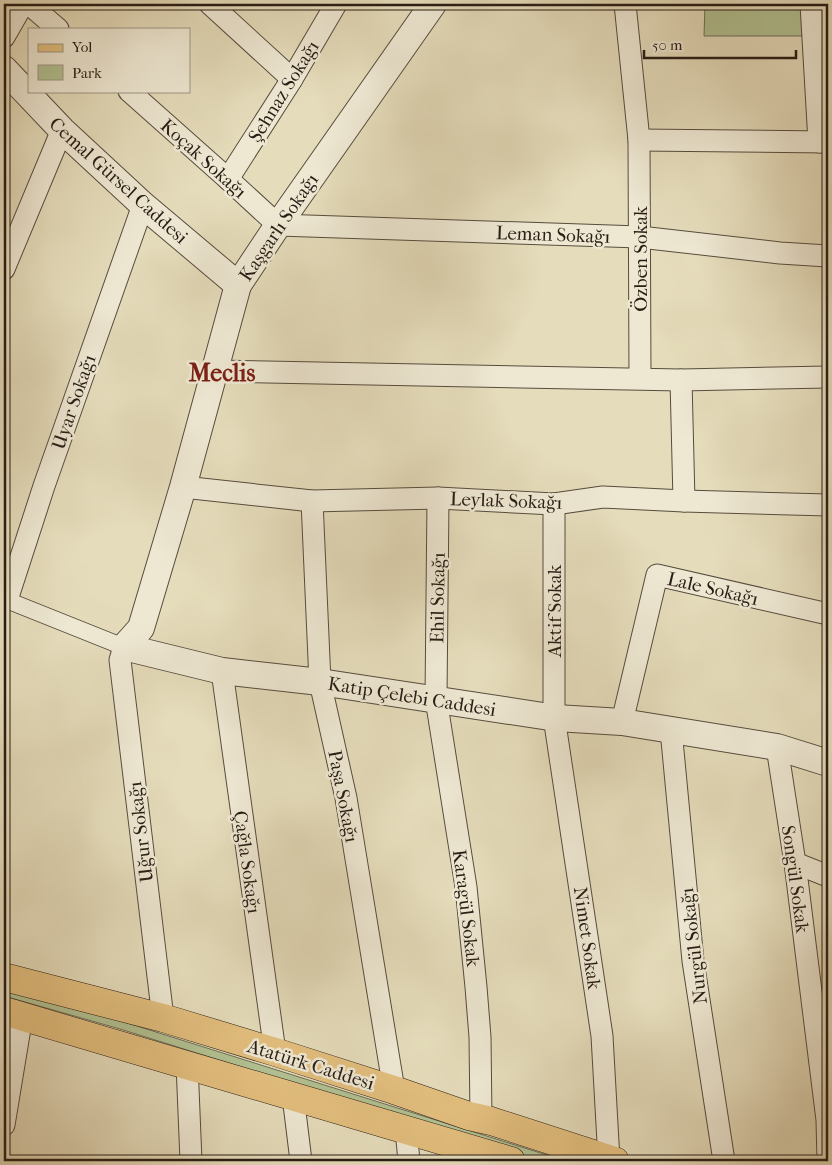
<svg xmlns="http://www.w3.org/2000/svg" width="832" height="1165" font-family="'IM FELL French Canon',serif">
  <style>
    .green { fill: #b2c192; stroke: #6d6e54 }
    .lines { fill: none; stroke-linecap: round; stroke-linejoin: round }
    .pedestrian-casing { stroke: #574c3e; stroke-width: 18 }
    .minor-casing { stroke: #574c3e; stroke-width: 23 }
    .tertiary-casing { stroke: #574c3e; stroke-width: 28 }
    .primary-casing { stroke: #281c15; stroke-width: 29 }
    .pedestrian { stroke: #eee8d3; stroke-width: 16 }
    .minor { stroke: #eee8d3; stroke-width: 21 }
    .tertiary { stroke: #eee8d3; stroke-width: 26 }
    .primary { stroke: #e2be7e; stroke-width: 28 }
    .labels { text-anchor: middle; stroke-width: 5; stroke-linejoin: round; paint-order: stroke }
    .street-label { font-size: 19px; fill: #281c15; stroke: #eee8d3 }
    .district-label { font-size: 24px; font-weight: bold; fill: #7a1f14; stroke: #eee8d3 }
  </style>
  <rect width="100%" height="100%" fill="#e5dcbb"/>
  <filter id="stains"><feTurbulence type="fractalNoise" baseFrequency=".004" numOctaves="4"/><feColorMatrix values="0 0 0 0 .2 0 0 0 0 .09 0 0 0 0 .02 0 0 0 .5 -.17"/></filter>
  <radialGradient id="worn" r=".72"><stop offset=".6" stop-color="#630" stop-opacity="0"/><stop offset="1" stop-color="#630" stop-opacity=".3"/></radialGradient>
  <g class="green">
    <path d="M705,4H806L808,36H704Z"/>
    <path d="M4,988L121,1021L566,1161H542L120,1029L4,996Z"/>
  </g>
  <g class="lines">
    <g class="pedestrian-casing">
      <path id="pedestrian" d="M4,599L124,647"/>
    </g>
    <g class="minor-casing">
      <g id="minor">
        <path d="M29,4L58,29"/>
        <path d="M210,4L292,79"/>
        <path d="M625,4L639,140L640,378"/>
        <path d="M811,4L819,142"/>
        <path d="M4,37L23,4"/>
        <path d="M129,91L228,179L278,225L640,237L780,253L828,256"/>
        <path d="M639,140L828,142"/>
        <path d="M228,179L292,79L336,4"/>
        <path d="M4,269L62,130"/>
        <path d="M215,371L681,380L828,377"/>
        <path d="M681,380L684,501"/>
        <path d="M183,487L312,501L438,498L554,504L603,497L684,501L828,505"/>
        <path d="M438,498L436,699L466,887L476,987L480,1037L481,1119"/>
        <path d="M312,501L320,682L346,798L394,1090"/>
        <path d="M554,504V717L602,1036L609,1160"/>
        <path d="M7,600L44,486L143,205"/>
        <path d="M124,647L120,660L163,1018"/>
        <path d="M222,671L275,1052"/>
        <path d="M622,722L657,575L828,614"/>
        <path d="M671,730L693,961L724,1161"/>
        <path d="M777,747L795,863L827,1120L828,1161"/>
        <path d="M795,863L828,876"/>
        <path d="M187,1064L191,1161"/>
        <path d="M293,1096L301,1161"/>
        <path d="M4,1125L22,1016"/>
        <path d="M406,1130L409,1161"/>
      </g>
    </g>
    <g class="tertiary-casing">
      <g id="tertiary">
        <path d="M433,4L278,225L238,285L183,487L141,628L124,647L222,671L320,682L556,718L622,722L777,747L828,763"/>
        <path d="M4,69L62,130L143,205L238,285"/>
      </g>
    </g>
    <g class="primary-casing">
      <g id="primary">
        <path d="M4,977L163,1018L275,1052L394,1090L469,1116L491,1121L615,1161"/>
        <path d="M4,1011L511,1161"/>
      </g>
    </g>
    <use href="#pedestrian" class="pedestrian"/>
    <use href="#minor" class="minor"/>
    <use href="#tertiary" class="tertiary"/>
    <use href="#primary" class="primary"/>
  </g>
  <g class="labels">
    <g class="street-label">
      <text transform="translate(283 91) rotate(-58)" y="7">Şehnaz Sokağı</text>
      <text transform="translate(204 158) rotate(42)" y="7">Koçak Sokağı</text>
      <text transform="translate(119 180) rotate(42)" y="7">Cemal Gürsel Caddesi</text>
      <text transform="translate(278 227) rotate(-56)" y="7">Kaşgarlı Sokağı</text>
      <text transform="translate(553 234) rotate(2)" y="7">Leman Sokağı</text>
      <text transform="translate(640 259) rotate(-90)" y="7">Özben Sokak</text>
      <text transform="translate(73 402) rotate(-71)" y="7">Uyar Sokağı</text>
      <text transform="translate(506 500) rotate(2)" y="7">Leylak Sokağı</text>
      <text transform="translate(713 588) rotate(13)" y="7">Lale Sokağı</text>
      <text transform="translate(437 598) rotate(-89)" y="7">Ehil Sokağı</text>
      <text transform="translate(554 611) rotate(-90)" y="7">Aktif Sokak</text>
      <text transform="translate(412 696) rotate(9)" y="7">Katip Çelebi Caddesi</text>
      <text transform="translate(344 796) rotate(79)" y="7">Paşa Sokağı</text>
      <text transform="translate(140 832) rotate(-97)" y="7">Uğur Sokağı</text>
      <text transform="translate(248 862) rotate(82)" y="7">Çağla Sokağı</text>
      <text transform="translate(796 879) rotate(82)" y="7">Songül Sokak</text>
      <text transform="translate(467 908) rotate(83)" y="7">Karagül Sokak</text>
      <text transform="translate(588 938) rotate(82)" y="7">Nimet Sokak</text>
      <text transform="translate(693 946) rotate(-97)" y="7">Nurgül Sokağı</text>
      <text transform="translate(311 1064) rotate(17)" y="7">Atatürk Caddesi</text>
    </g>
    <g class="district-label">
      <text x="222" y="381">Meclis</text>
    </g>
  </g>
  <rect width="832" height="1165" fill="none" stroke="#e5dcbb" stroke-width="20"/>
  <rect x="5" y="5" width="822" height="1155" fill="none" stroke="#281c15" stroke-width="2.5"/>
  <rect x="10" y="10" width="812" height="1145" fill="none" stroke="#281c15"/>
  <rect x="28" y="28" width="162" height="65" fill="#eee8d3" stroke="#9f9687"/>
  <rect x="38" y="44" width="25" height="8" fill="#e2be7e" stroke="#9f9687"/>
  <text x="72" y="52" font-size="15" fill="#281c15">Yol</text>
  <rect x="38" y="65" width="25" height="15" fill="#b2c192" stroke="#9f9687"/>
  <text x="72" y="78" font-size="15" fill="#281c15">Park</text>
  <path d="M644 50v8h152v-8" fill="none" stroke="#281c15" stroke-width="2.5"/>
  <text x="652" y="50" font-size="15" fill="#281c15" stroke="#eee8d3" stroke-width="4" paint-order="stroke">50 m</text>
  <rect width="100%" height="100%" filter="url(#stains)"/>
  <rect width="100%" height="100%" fill="url(#worn)"/>
</svg>
